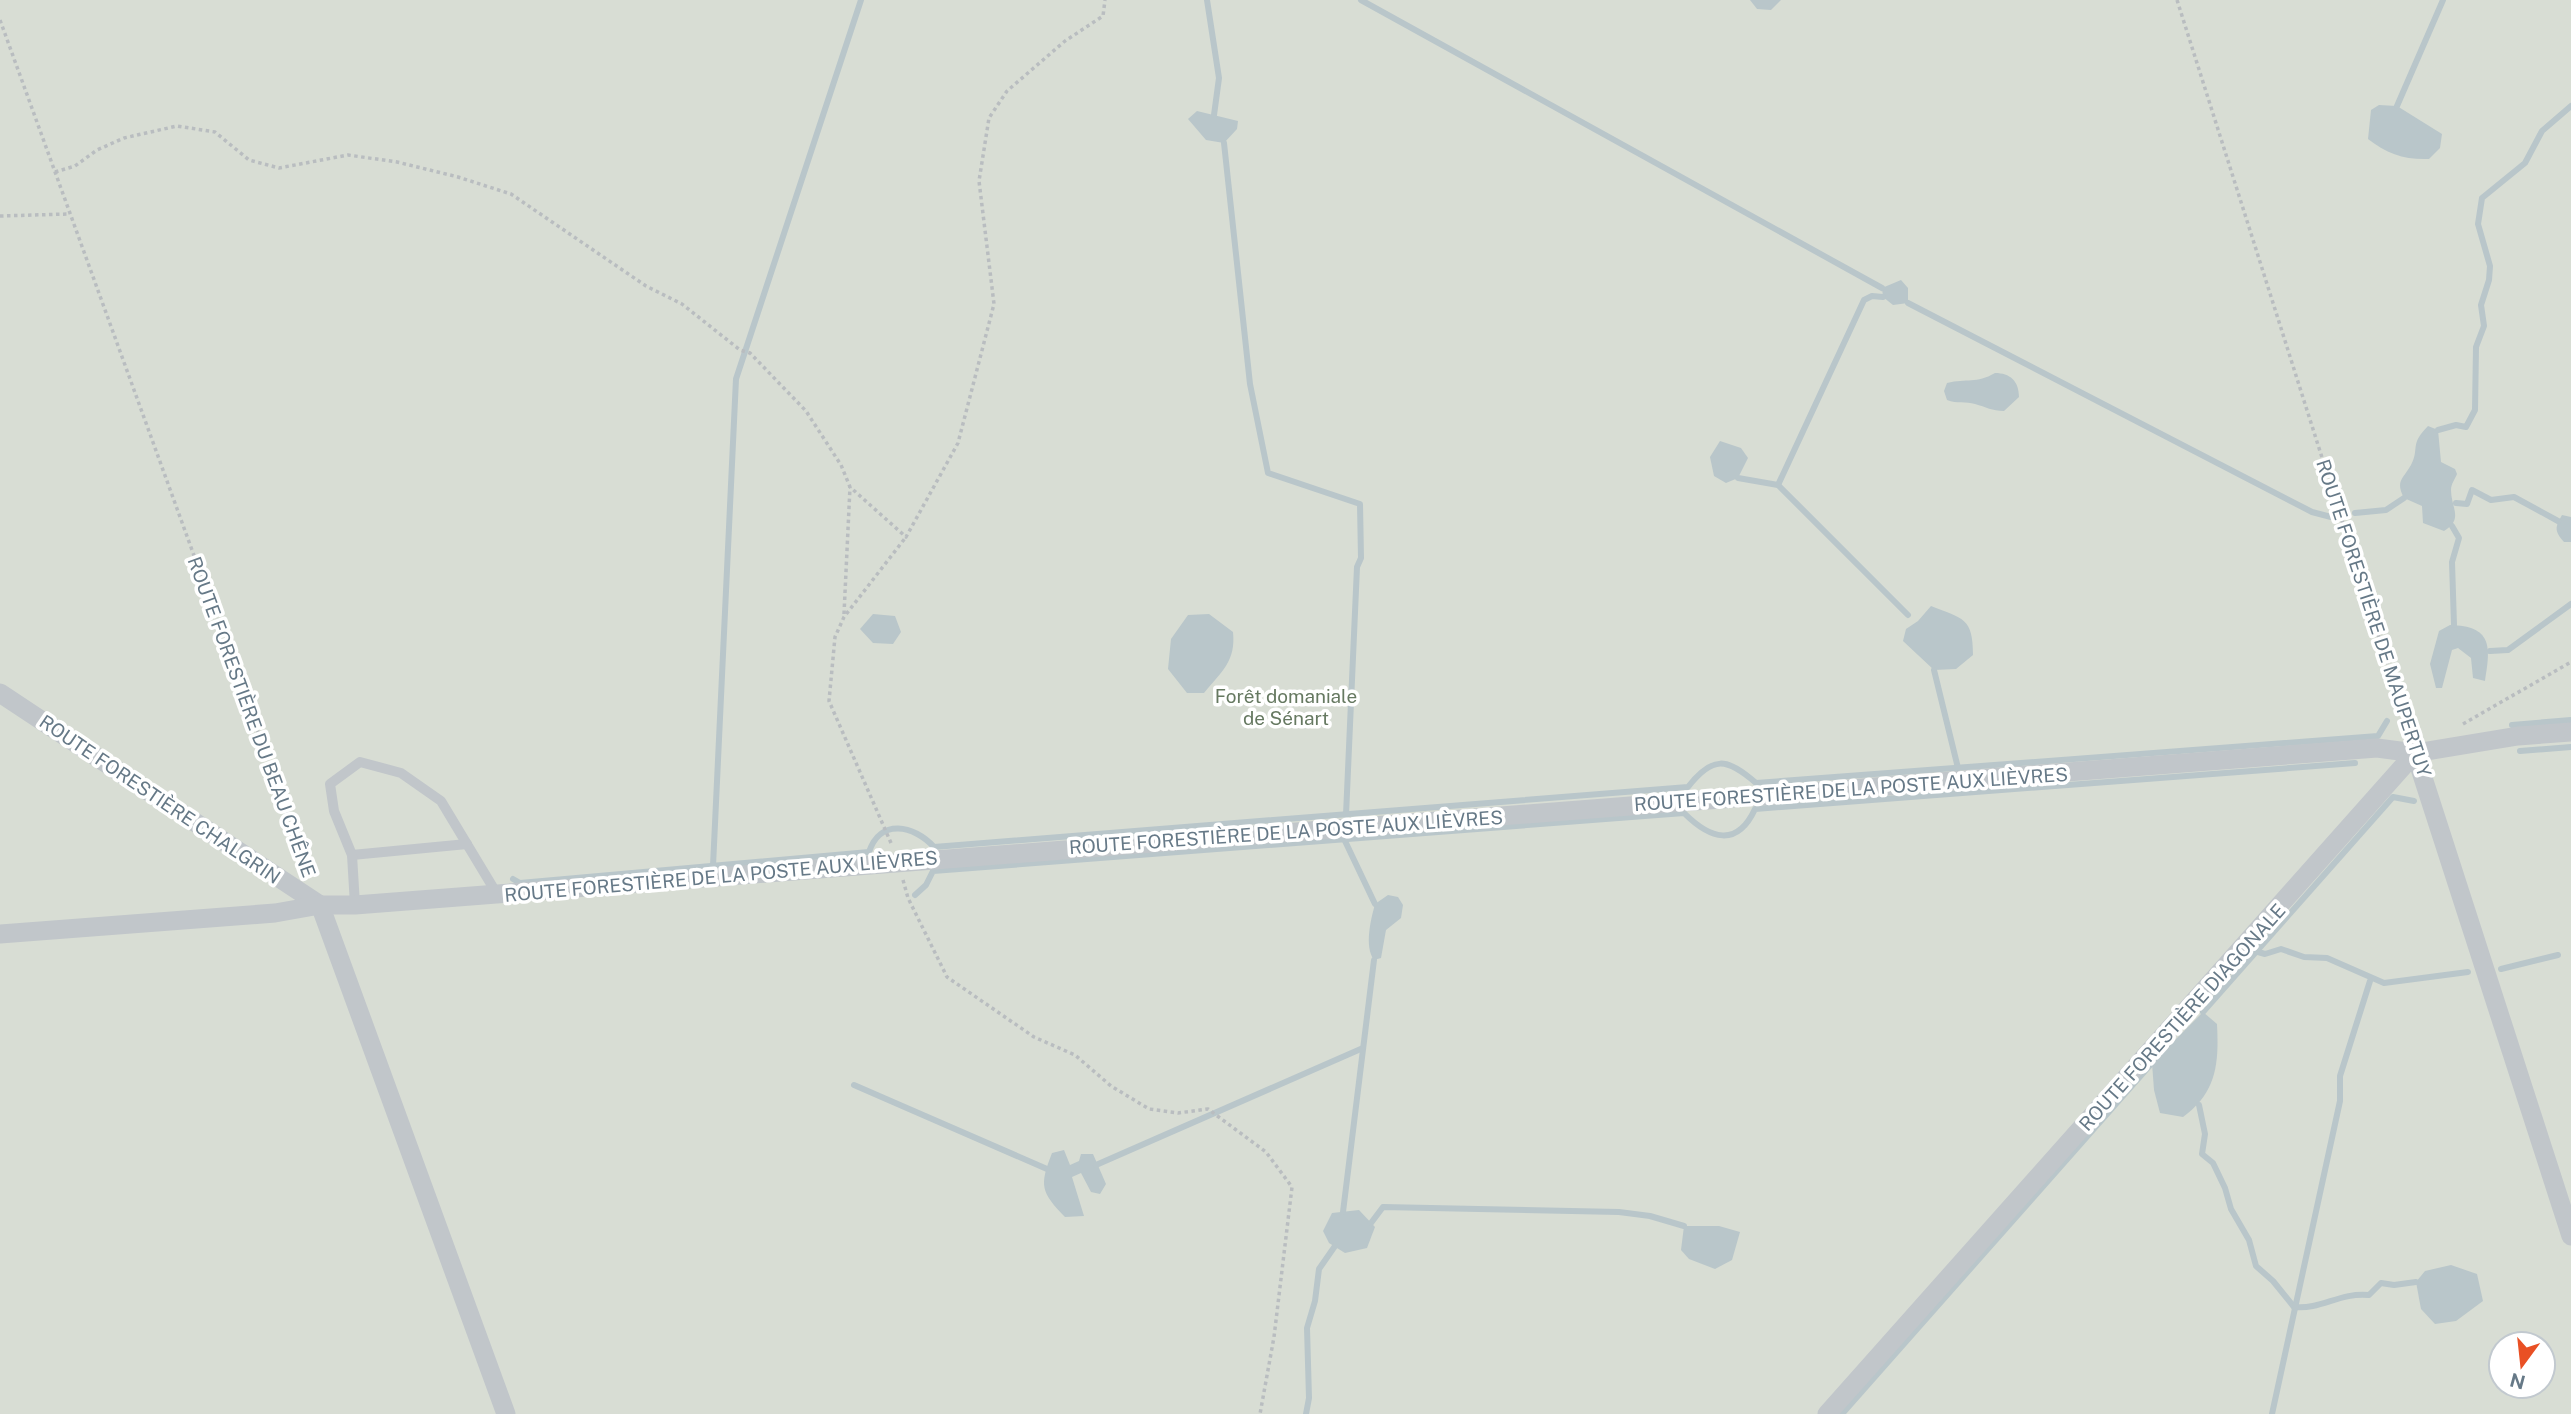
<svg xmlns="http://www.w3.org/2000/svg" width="2571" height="1414" font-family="'Public Sans',sans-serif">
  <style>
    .green { fill: #d8ddd4; fill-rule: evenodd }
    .water { fill: #b9c6ca }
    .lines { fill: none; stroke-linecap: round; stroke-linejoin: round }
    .stream { stroke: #b9c6ca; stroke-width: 6 }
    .path { stroke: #b9bdc0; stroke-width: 3.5; stroke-dasharray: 3.5 3.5; stroke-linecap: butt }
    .lane { stroke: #c1c6ca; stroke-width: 10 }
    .street { stroke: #c1c6ca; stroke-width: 19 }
    .labels { text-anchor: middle; stroke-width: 7; stroke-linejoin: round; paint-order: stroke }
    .street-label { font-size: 19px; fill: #667987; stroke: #fff }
    .park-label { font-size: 19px; fill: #667961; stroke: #fff }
  </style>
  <rect width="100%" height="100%" fill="#f8f8f5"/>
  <path class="green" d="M0,0H2571V1414H0ZM2501,1344H2543V1386H2501Z"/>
  <g class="water">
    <path d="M1750,0H1781L1771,10L1757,9Z"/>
    <path d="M2379,105L2397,106L2442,134L2440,148L2429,159C2405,160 2387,154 2368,139L2371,110Z"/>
    <path d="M1197,111L1238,121L1237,129L1224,143L1206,140L1188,119Z"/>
    <path d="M1901,280L1908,288V303L1893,305L1883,297L1882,288Z"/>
    <path d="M1995,373C2010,373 2019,381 2019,397L2004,411C1992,411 1986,407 1975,404C1966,401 1957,404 1947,400L1944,391L1947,383C1967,378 1976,384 1995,373Z"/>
    <path d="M2428,426L2438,430L2441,462L2455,469L2457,474C2455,479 2451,484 2451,490C2451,508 2464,519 2444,531L2423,523L2422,506L2404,498C2395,481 2403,479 2411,465C2420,448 2409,445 2428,426Z"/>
    <path d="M1720,441L1741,448L1748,458L1738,478L1726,483L1714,476L1710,457Z"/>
    <path d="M2562,515L2571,517V542H2564C2554,531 2555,527 2562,515Z"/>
    <path d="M1931,606C1963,619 1973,617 1973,655L1956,669L1934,670L1903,641L1906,629L1918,621Z"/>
    <path d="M873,614L895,616L901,632L893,644L873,643L860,629Z"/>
    <path d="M1209,614L1233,632C1236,661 1222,671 1204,693H1187L1168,669L1171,639L1188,615Z"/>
    <path d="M2450,625C2492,626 2491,646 2485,681L2473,678L2471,658L2458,648L2452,650L2442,688H2436L2430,664L2439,631Z"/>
    <path d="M1388,895L1398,897L1403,905L1401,918L1386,930L1381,958L1374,960C1364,946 1371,919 1375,904Z"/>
    <path d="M2203,1012L2217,1024C2219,1063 2217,1092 2183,1117L2160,1113L2154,1090L2152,1063Z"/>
    <path d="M1064,1150L1070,1165L1079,1161L1081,1154H1093L1106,1184L1100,1194L1091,1192L1081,1173L1072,1177L1084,1216L1065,1217C1041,1192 1039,1186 1052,1153Z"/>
    <path d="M1359,1210L1375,1227L1367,1248L1345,1253L1329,1243L1323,1231L1332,1213Z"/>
    <path d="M1684,1226H1719L1740,1232L1732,1260L1715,1269L1689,1259L1681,1250Z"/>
    <path d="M2451,1265L2477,1274L2483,1301L2456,1321L2435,1324L2421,1309L2416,1282L2425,1271Z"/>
  </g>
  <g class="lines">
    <g class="stream">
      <path d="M1207,0L1219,78L1214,115"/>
      <path d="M1361,0L1882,288"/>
      <path d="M2397,106L2443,0"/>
      <path d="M1224,143L1250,384L1268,473L1360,504L1361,558L1357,567L1346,815"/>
      <path d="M1908,303L2312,512L2331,517"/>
      <path d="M2438,430L2456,425L2466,427L2475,410L2476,347L2484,326L2481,305L2489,280L2490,266L2478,224L2482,198L2525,163L2542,131L2571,106"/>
      <path d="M1738,478L1778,485L1908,615"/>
      <path d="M1778,485L1864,300L1872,296L1883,297"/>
      <path d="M2456,503L2467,504L2472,490L2491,500L2514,497L2558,521"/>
      <path d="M2355,513L2386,510L2404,498"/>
      <path d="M2452,526L2459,538L2452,562L2454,625"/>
      <path d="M2490,651L2508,650L2571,604"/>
      <path d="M1934,670L1958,768"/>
      <path d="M2512,725L2571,720"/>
      <path d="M2520,751L2571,747"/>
      <path d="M1345,841L1375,904"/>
      <path d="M713,866L736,379L861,0"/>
      <path d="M513,879L520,883L869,852C880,818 914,825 934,847L1688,787C1713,755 1727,758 1756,783L2378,736L2387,721"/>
      <path d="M915,895L926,885L933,871L1684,813C1710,839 1737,848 1755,809L2355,763"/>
      <path d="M2258,952L2265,954L2281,949L2304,957L2327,958L2384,983L2468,972"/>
      <path d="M2501,969L2558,955"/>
      <path d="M2203,1012L2393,797L2414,801"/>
      <path d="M854,1085L1047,1169"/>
      <path d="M2199,1105L2205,1134L2202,1154L2213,1163L2225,1188L2231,1209L2249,1240L2256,1266L2273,1281L2294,1307C2321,1310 2340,1292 2369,1295L2381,1283L2394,1285L2416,1282"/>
      <path d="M1096,1165L1363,1048"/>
      <path d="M1343,1212L1374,960"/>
      <path d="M1371,1223L1383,1207L1619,1212L1650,1216L1684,1226"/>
      <path d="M1306,1414L1309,1398L1307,1328L1315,1301L1319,1269L1335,1246"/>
      <path d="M1842,1414L2152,1063"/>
      <path d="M2272,1414L2340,1101V1076L2370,981"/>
    </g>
    <g class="path">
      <path d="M2177,0L2409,732"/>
      <path d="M0,20L309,873"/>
      <path d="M55,172L75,166L97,150L124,138L177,126L215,132L249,160L279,168L348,155L397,162L458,177L511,194L646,286L682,304L740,350L750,353L806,411L841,465L850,487L906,537L958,443L994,304L979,181L989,118L1007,91L1065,41L1103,16L1105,0"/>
      <path d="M0,216L68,214"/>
      <path d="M844,614L850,487"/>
      <path d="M2463,724L2571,662"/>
      <path d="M891,843L829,701L835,637L844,617L906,537"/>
      <path d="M903,880L908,898L947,977L1034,1037L1075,1055L1111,1086L1149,1109L1178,1113L1208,1109L1266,1152L1292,1187L1274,1337L1260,1414"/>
    </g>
    <g class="lane">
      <path d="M352,855L467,844"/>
      <path d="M355,905L352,855L334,811L330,784L360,762L401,773L441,801L497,894"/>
    </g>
    <g class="street">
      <path d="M0,693L320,905"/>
      <path d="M2415,753L2571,1236"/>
      <path d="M320,905L506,1414"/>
      <path d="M0,934L275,913L320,905H355L2377,748L2415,753L2518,736L2571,732"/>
      <path d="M1827,1414L2415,753"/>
    </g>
  </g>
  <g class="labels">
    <g class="street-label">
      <text transform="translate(2374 618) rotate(72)" y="7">ROUTE FORESTIÈRE DE MAUPERTUY</text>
      <text transform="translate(252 717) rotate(70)" y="7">ROUTE FORESTIÈRE DU BEAU CHÊNE</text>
      <text transform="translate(1851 789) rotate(-4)" y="7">ROUTE FORESTIÈRE DE LA POSTE AUX LIÈVRES</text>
      <text transform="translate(160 799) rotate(34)" y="7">ROUTE FORESTIÈRE CHALGRIN</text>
      <text transform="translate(1286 832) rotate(-4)" y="7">ROUTE FORESTIÈRE DE LA POSTE AUX LIÈVRES</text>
      <text transform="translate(721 876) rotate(-5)" y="7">ROUTE FORESTIÈRE DE LA POSTE AUX LIÈVRES</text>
      <text transform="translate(2182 1017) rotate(-48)" y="7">ROUTE FORESTIÈRE DIAGONALE</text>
    </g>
    <g class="park-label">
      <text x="1286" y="703">Forêt domaniale<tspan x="1286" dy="22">de Sénart</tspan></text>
    </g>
  </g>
  <g transform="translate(2522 1365) rotate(195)"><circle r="33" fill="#ffffff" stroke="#c2c9cf" stroke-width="2"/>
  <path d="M0-5L12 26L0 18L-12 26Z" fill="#e95024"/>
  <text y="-10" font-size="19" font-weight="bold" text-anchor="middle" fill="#667987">N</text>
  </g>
</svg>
